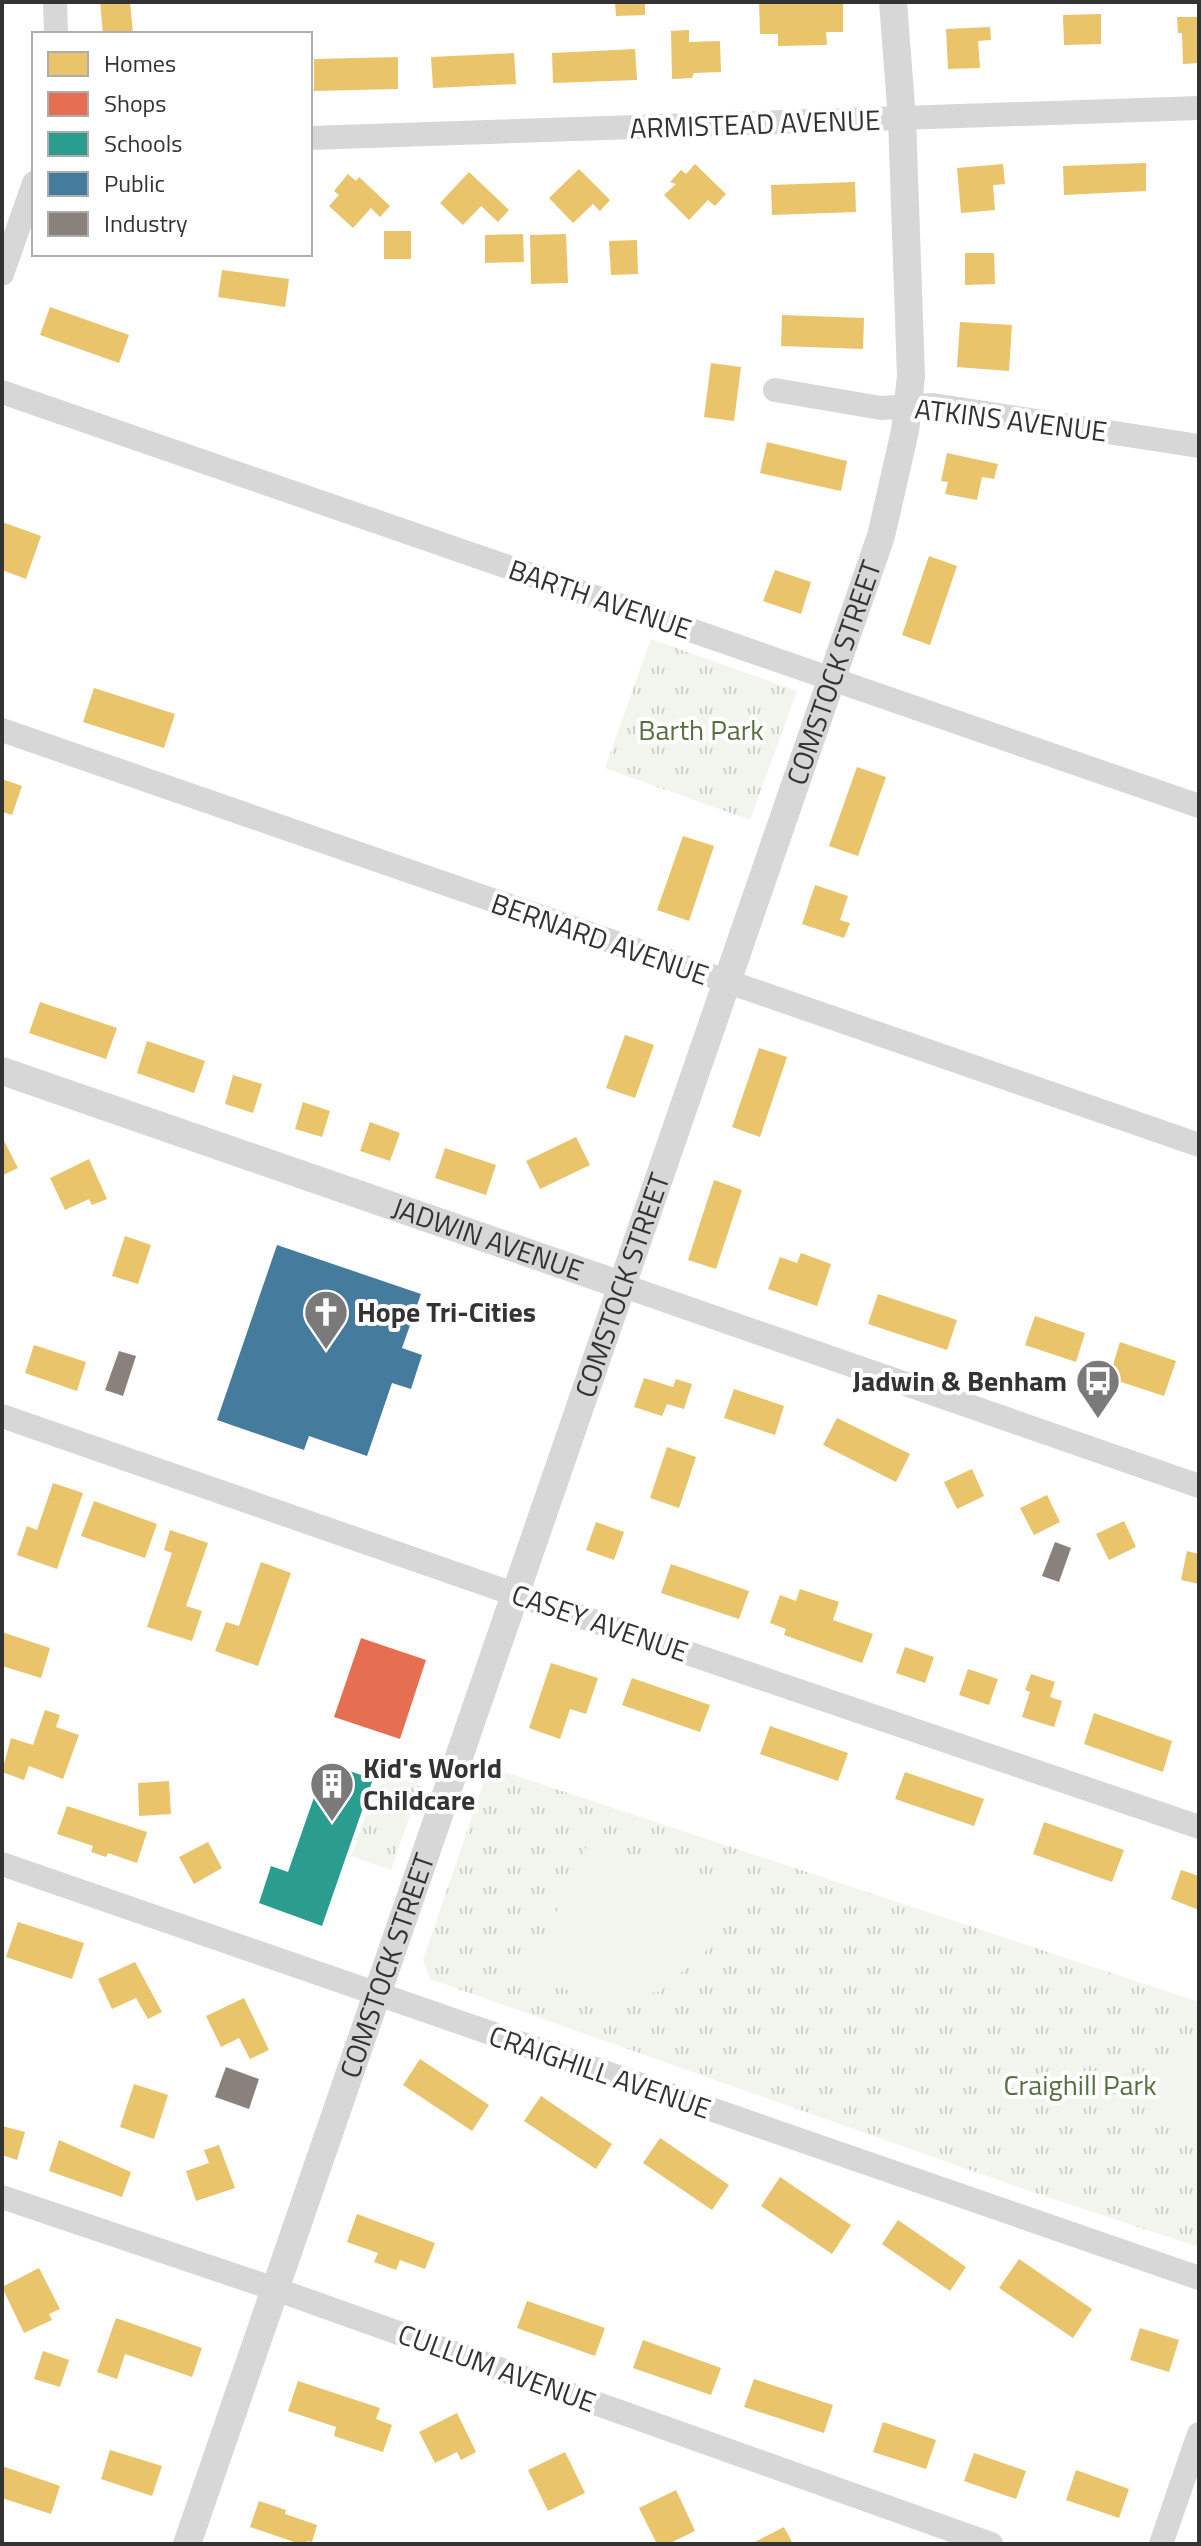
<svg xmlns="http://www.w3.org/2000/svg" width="1201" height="2546" font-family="'Titillium Web',sans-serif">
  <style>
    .park { fill: url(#park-tufts) }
    .pitch { fill: #f1f5ed }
    .homes { fill: #e9c46a }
    .shops { fill: #e76f51 }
    .schools { fill: #2a9d8f }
    .public { fill: #457b9d }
    .industry { fill: #8a817c }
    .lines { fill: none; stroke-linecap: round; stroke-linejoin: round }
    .minor { stroke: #d7d7d7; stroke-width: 24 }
    .tertiary { stroke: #d7d7d7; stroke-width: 28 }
    .labels { text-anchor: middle; stroke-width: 8; stroke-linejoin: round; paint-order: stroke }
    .street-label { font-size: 28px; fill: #333; stroke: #fff }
    .park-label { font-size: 28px; fill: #56703f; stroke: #fff }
    .poi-label { font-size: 28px; font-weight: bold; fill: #333; stroke: #fff; text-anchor: start }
  </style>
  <defs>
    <pattern id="park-tufts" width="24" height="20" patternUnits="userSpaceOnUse" patternTransform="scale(2)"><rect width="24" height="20" fill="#f1f5ed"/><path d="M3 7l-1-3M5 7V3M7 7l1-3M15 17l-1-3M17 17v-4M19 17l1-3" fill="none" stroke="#cfd2cc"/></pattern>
  </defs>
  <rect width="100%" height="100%" fill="#fff"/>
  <g class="park">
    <path d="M651,639L797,691L750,820L605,768Z"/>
    <path d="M489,1767L1199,2002V2247L1032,2192L430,1979L423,1960Z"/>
    <path d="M398,1778L420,1786L391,1870L351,1856L375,1788Z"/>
  </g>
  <g class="pitch">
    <path d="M588,1843L745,1886L708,1949L659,1992L595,1999L527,1977Z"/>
    <path d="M1166,2054L1199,2065V2139L1143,2119Z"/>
  </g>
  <g class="homes">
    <path d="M100,2H130L133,34H103Z"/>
    <path d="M615,2H645V15L616,16Z"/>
    <path d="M759,2H843V32H826L827,45L778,46V34H760Z"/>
    <path d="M1101,14V44L1064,45L1063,15Z"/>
    <path d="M1177,17H1199V63L1183,64L1182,33H1178Z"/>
    <path d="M990,27L991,40L978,41L980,68L948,69L946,29Z"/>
    <path d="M689,30V42L720,41L721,72L694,73L692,78L672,79L671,31Z"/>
    <path d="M635,49L637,80L553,83L552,53Z"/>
    <path d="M514,53L516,84L433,88L431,57Z"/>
    <path d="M398,57V89L314,91V59Z"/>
    <path d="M1146,163V191L1064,195L1063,166Z"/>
    <path d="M695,164L726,194L715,206L708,200L689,220L664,195L676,184L670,182L681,170L686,174Z"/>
    <path d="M1003,164L1005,184L993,185L995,210L961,213L957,168Z"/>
    <path d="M579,169L610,200L600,211L593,204L573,223L549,198Z"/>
    <path d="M469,172L509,210L498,222L481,206L463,225L440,203Z"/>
    <path d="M348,174L356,181L359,177L390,206L380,217L371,208L353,228L329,206L339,195L334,191Z"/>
    <path d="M855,182L856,212L772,215L771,185Z"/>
    <rect x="384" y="231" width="27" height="28"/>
    <path d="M523,234L524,262L485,263V235Z"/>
    <path d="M566,234L568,283L531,284L530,235Z"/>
    <path d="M637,240L638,274L611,275L609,241Z"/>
    <path d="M965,253H994L995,284L965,285Z"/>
    <path d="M222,270L289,279L285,307L218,297Z"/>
    <path d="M50,307L129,335L119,363L40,335Z"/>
    <path d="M782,315L864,318L863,349L781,346Z"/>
    <path d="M960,322L1012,325L1009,371L957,367Z"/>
    <path d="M711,363L741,367L734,421L704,417Z"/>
    <path d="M767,442L847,461L841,491L760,473Z"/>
    <path d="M947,453L998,464L994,479L982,477L977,500L945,494L948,482L941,481Z"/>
    <path d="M2,522L41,536L26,579L2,570Z"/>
    <path d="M929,556L957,566L930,645L902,635Z"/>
    <path d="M775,570L811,582L801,614L763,601Z"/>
    <path d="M94,688L175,714L164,748L83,722Z"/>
    <path d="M857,767L886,777L858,856L829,846Z"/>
    <path d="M2,779L22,786L12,815L2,812Z"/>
    <path d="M683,836L714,846L689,921L657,910Z"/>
    <path d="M815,885L848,896L840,920L850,923L844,938L802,924Z"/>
    <path d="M40,1002L117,1028L106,1059L29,1033Z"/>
    <path d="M625,1035L654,1045L635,1098L606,1088Z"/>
    <path d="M147,1041L205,1061L194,1093L137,1073Z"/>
    <path d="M759,1048L787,1057L760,1137L732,1127Z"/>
    <path d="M233,1075L262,1084L253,1113L225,1104Z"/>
    <path d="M303,1102L330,1111L322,1137L295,1129Z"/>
    <path d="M370,1122L400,1133L390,1161L360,1151Z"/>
    <path d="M2,1137L18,1168L3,1175L2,1172Z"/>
    <path d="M576,1137L590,1165L540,1189L526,1161Z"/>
    <path d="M445,1148L496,1165L486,1195L435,1178Z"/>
    <path d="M89,1159L107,1199L92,1205L89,1199L65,1210L50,1178Z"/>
    <path d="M714,1180L742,1190L716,1269L688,1260Z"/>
    <path d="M125,1236L151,1245L138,1284L112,1276Z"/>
    <path d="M801,1253L831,1264L817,1306L768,1289L780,1257L797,1263Z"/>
    <path d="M878,1294L957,1320L947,1350L868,1324Z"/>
    <path d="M1035,1316L1085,1333L1076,1362L1025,1345Z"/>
    <path d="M1120,1342L1176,1361L1164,1396L1109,1378Z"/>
    <path d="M34,1345L86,1362L77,1391L25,1373Z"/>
    <path d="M644,1378L673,1387L676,1379L692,1384L684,1409L667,1404L662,1416L634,1407Z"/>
    <path d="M734,1389L784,1406L775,1435L724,1418Z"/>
    <path d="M837,1418L910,1454L896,1482L823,1445Z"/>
    <path d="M667,1447L696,1457L679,1508L650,1498Z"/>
    <path d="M972,1469L984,1496L957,1509L944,1482Z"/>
    <path d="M53,1483L83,1493L57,1569L17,1555L27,1526L37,1530Z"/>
    <path d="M1047,1495L1060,1522L1034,1535L1020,1508Z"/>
    <path d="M94,1501L157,1524L145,1558L81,1536Z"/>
    <path d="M1124,1521L1136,1547L1109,1560L1096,1534Z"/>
    <path d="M596,1522L624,1532L614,1560L586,1550Z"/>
    <path d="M170,1530L208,1543L186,1606L202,1611L192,1641L147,1627L172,1553L164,1550Z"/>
    <path d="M1187,1551L1199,1554V1584L1181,1580Z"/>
    <path d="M261,1562L291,1573L258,1666L215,1651L226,1622L239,1626Z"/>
    <path d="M671,1564L749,1591L739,1619L661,1593Z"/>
    <path d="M800,1589L839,1602L833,1620L873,1634L862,1663L784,1635L786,1629L770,1623L780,1595L796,1601Z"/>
    <path d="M2,1632L50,1648L41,1678L2,1666Z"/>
    <path d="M905,1647L934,1657L925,1683L896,1673Z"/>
    <path d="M551,1663L598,1678L586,1714L570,1709L560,1739L529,1728Z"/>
    <path d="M968,1669L998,1679L989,1705L959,1695Z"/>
    <path d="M1031,1674L1055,1682L1050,1697L1062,1701L1054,1727L1022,1717L1030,1692L1025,1690Z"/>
    <path d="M632,1678L710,1705L700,1732L622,1705Z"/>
    <path d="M45,1710L60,1715L56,1727L79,1735L63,1779L29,1766L24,1780L2,1772L11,1738L33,1745Z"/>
    <path d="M1094,1713L1172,1741L1163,1772L1084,1744Z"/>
    <path d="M770,1726L848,1753L838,1781L760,1754Z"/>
    <path d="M905,1772L984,1799L974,1826L895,1799Z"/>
    <path d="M169,1781L171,1814L139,1816L138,1783Z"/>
    <path d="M67,1806L147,1832L137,1863L108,1853L106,1857L91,1852L93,1846L57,1834Z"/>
    <path d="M1044,1822L1124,1850L1112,1882L1033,1854Z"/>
    <path d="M208,1842L222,1868L194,1884L179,1857Z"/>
    <path d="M1181,1870L1199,1876V1910L1171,1899Z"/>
    <path d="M18,1922L84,1943L72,1979L6,1957Z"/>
    <path d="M135,1962L162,2012L148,2019L136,1998L112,2009L98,1979Z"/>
    <path d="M244,1998L269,2050L250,2059L239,2038L221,2047L206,2016Z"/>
    <path d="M420,2059L489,2105L472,2131L403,2085Z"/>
    <path d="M134,2084L168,2095L154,2139L120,2127Z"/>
    <path d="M541,2096L612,2144L596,2169L524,2121Z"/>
    <path d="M2,2126L25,2132L17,2160L2,2155Z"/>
    <path d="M660,2138L729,2185L712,2210L643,2163Z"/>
    <path d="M59,2140L131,2172L122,2197L49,2171Z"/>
    <path d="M219,2145L235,2188L196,2201L186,2171L209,2163L204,2150Z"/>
    <path d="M780,2177L851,2225L832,2254L761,2206Z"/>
    <path d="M357,2214L435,2243L425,2269L400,2260L396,2270L374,2262L378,2253L347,2242Z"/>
    <path d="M898,2220L966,2267L950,2291L882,2244Z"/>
    <path d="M1019,2259L1092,2309L1073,2338L999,2288Z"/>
    <path d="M39,2268L60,2309L49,2314L52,2320L24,2333L2,2287Z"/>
    <path d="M527,2301L605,2328L595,2356L517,2328Z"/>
    <path d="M116,2318L202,2348L192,2377L125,2354L117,2379L97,2372Z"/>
    <path d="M1140,2328L1179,2340L1169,2372L1130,2360Z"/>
    <path d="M643,2340L721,2368L711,2395L633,2368Z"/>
    <path d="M43,2351L69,2360L60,2387L34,2379Z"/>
    <path d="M754,2379L833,2405L824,2433L744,2407Z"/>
    <path d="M298,2381L380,2408L376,2419L392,2425L383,2452L334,2436L336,2427L288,2411Z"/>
    <path d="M457,2413L476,2452L461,2460L457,2452L435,2463L419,2432Z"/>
    <path d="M883,2422L936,2440L926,2469L873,2452Z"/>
    <path d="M110,2450L162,2466L152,2496L101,2479Z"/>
    <path d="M565,2452L585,2493L548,2511L528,2470Z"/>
    <path d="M974,2453L1026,2471L1016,2499L964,2481Z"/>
    <path d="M2,2466L60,2486L51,2514L2,2498Z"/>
    <path d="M1076,2470L1129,2489L1119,2518L1066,2500Z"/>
    <path d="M676,2490L695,2531L668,2544H657L639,2508Z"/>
    <path d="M259,2501L286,2510L285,2514L317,2525L312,2542L307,2541L306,2544H300L250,2527Z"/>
    <path d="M784,2527L793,2544H751Z"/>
  </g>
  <path class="shops" d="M361,1638L426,1660L400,1739L334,1717Z"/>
  <path class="schools" d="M326,1763L373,1779L322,1926L259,1903L271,1866L288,1872Z"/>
  <path class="public" d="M277,1245L421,1294L402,1348L422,1355L411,1389L392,1383L367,1456L309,1436L304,1450L217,1420Z"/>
  <g class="industry">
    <path d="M119,1351L136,1356L123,1396L105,1390Z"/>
    <path d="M1055,1542L1071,1548L1059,1582L1042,1576Z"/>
    <path d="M226,2067L259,2079L249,2109L215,2097Z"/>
  </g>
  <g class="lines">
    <g class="minor">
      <path d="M55,2L56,34"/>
      <path d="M310,138L1199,108"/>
      <path d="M2,274L34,183"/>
      <path d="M775,390L881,408L933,405L1199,446"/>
      <path d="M2,392L1199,806"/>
      <path d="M2,730L1199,1145"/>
      <path d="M621,1285L1199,1486"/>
      <path d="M2,1416L514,1594L1199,1827"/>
      <path d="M2,1864L1199,2278"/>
      <path d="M2,2197L275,2289L991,2544"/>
      <path d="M1161,2544L1199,2434"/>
    </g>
    <g class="tertiary">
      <path id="s1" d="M2,1071L621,1285"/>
      <path id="s2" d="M187,2544L881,536L905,431L911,376L902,119L893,2"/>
    </g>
  </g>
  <defs>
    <g id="church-pin" transform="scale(2.3)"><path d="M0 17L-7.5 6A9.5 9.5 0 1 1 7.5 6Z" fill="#7a7a7a" stroke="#fff"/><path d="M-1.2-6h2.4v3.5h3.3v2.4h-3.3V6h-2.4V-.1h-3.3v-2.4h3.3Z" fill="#fff"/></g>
    <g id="bus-pin" transform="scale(2.3)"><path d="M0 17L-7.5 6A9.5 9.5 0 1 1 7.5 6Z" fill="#7a7a7a" stroke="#fff"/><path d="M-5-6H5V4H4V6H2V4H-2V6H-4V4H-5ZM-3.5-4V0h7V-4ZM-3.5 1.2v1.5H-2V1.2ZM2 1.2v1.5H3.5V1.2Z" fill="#fff"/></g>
    <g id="building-pin" transform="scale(2.3)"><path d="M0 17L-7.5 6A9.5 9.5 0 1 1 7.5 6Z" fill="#7a7a7a" stroke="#fff"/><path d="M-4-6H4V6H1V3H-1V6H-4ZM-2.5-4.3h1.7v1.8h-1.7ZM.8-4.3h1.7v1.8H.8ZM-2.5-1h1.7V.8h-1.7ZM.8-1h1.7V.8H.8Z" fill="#fff"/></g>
  </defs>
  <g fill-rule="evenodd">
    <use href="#church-pin" x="326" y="1312"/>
    <use href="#bus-pin" x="1098" y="1381"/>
    <use href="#building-pin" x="332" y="1784"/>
  </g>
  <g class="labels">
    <g class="street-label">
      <text transform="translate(755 124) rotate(-2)" y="10">ARMISTEAD AVENUE</text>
      <text transform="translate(1011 420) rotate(7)" y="10">ATKINS AVENUE</text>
      <text transform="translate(600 599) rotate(19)" y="10">BARTH AVENUE</text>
      <text dy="10" stroke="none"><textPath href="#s2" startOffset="1980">COMSTOCK STREET</textPath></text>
      <text transform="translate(600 939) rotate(19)" y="10">BERNARD AVENUE</text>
      <text dy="10" stroke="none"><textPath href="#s1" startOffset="514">JADWIN AVENUE</textPath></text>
      <text dy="10" stroke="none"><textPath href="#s2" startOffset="1332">COMSTOCK STREET</textPath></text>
      <text transform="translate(600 1623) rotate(19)" y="10">CASEY AVENUE</text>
      <text dy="10" stroke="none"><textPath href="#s2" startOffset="612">COMSTOCK STREET</textPath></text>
      <text transform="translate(600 2072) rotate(19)" y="10">CRAIGHILL AVENUE</text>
      <text transform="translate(497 2368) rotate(20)" y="10">CULLUM AVENUE</text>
    </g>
    <g class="park-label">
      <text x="701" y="740">Barth Park</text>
      <text x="1080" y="2095">Craighill Park</text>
    </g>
    <g class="poi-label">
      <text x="357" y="1322">Hope Tri-Cities</text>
      <text x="1067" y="1391" text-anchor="end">Jadwin &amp; Benham</text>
      <text x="363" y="1778">Kid's World<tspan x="363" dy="32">Childcare</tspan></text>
    </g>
  </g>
  <rect width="1201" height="2546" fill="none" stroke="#333333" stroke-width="8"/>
  <rect x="32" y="32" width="280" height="224" fill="#ffffff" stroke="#adadad" stroke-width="2"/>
  <rect x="48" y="52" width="40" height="24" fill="#e9c46a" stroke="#adadad" stroke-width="2"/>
  <text x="104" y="72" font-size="24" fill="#333333">Homes</text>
  <rect x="48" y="92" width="40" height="24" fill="#e76f51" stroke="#adadad" stroke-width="2"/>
  <text x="104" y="112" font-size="24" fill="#333333">Shops</text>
  <rect x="48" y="132" width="40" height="24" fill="#2a9d8f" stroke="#adadad" stroke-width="2"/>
  <text x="104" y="152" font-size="24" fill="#333333">Schools</text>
  <rect x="48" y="172" width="40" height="24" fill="#457b9d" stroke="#adadad" stroke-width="2"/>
  <text x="104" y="192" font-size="24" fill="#333333">Public</text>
  <rect x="48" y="212" width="40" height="24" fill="#8a817c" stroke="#adadad" stroke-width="2"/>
  <text x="104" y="232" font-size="24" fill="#333333">Industry</text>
</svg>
